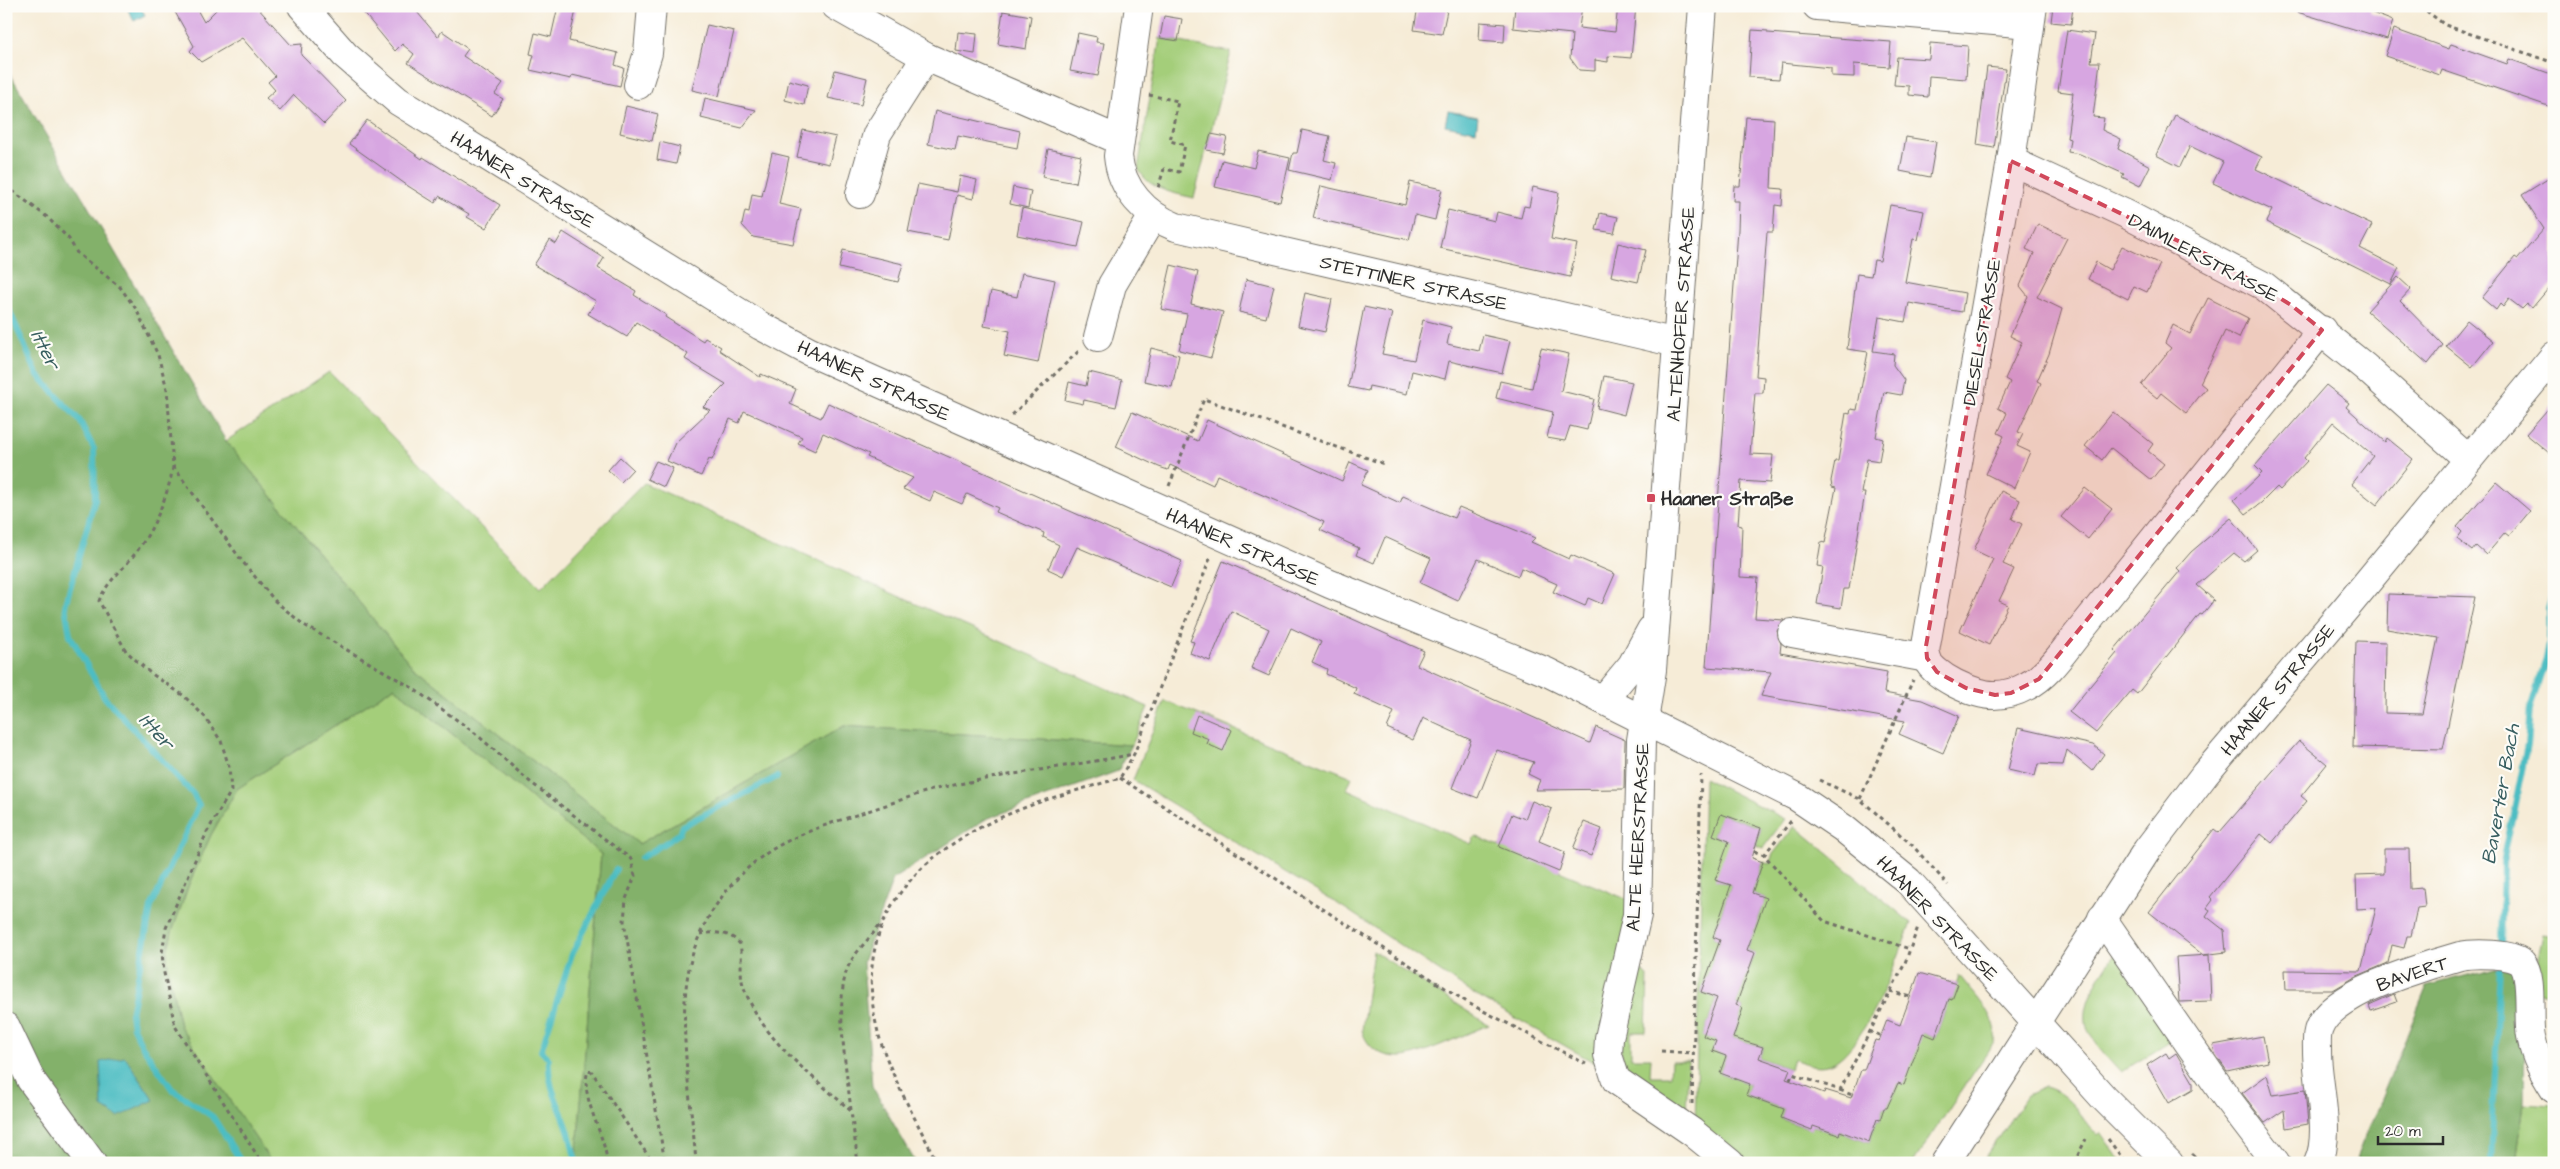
<svg xmlns="http://www.w3.org/2000/svg" width="2560" height="1169" font-family="'Architects Daughter',sans-serif">
  <style>
    .green { fill: #a4ce7a; stroke: #687c52 }
    .forest { fill: #83b16a; stroke: #576e4a }
    .water { fill: #4ebdc3; stroke: #3c7477 }
    .lines { fill: none; stroke-linecap: round; stroke-linejoin: round }
    .stream { stroke: #4ebdc3; stroke-width: 6 }
    .building { fill: #d7a6e1 }
    .minor-casing { stroke: #726f67; stroke-width: 30 }
    .major-casing { stroke: #726f67; stroke-width: 30 }
    .path { stroke: #726f67; stroke-width: 3; stroke-dasharray: 4 4; stroke-linecap: butt }
    .minor { stroke: #fff; stroke-width: 28 }
    .major { stroke: #fff; stroke-width: 28 }
    .marked { fill: #d1495b; fill-opacity: 0.2; stroke: #d1495b; stroke-width: 4; stroke-dasharray: 10 6; stroke-linejoin: round }
    .poi-dot { fill: #d1495b; stroke: #fdfcf7; stroke-width: 2 }
    .labels { text-anchor: middle; stroke-width: 4.5; stroke-linejoin: round; paint-order: stroke }
    .street-label { font-size: 19px; fill: #2b2b2b; stroke: #fdfcf7 }
    .poi-label { font-size: 19px; font-weight: bold; fill: #2b2b2b; stroke: #fdfcf7; text-anchor: start }
    .water-label { font-size: 20px; font-style: italic; fill: #375e60; stroke: #fdfcf7 }
  </style>
  <rect width="100%" height="100%" fill="#fdfcf7"/>
  <filter id="ink" filterUnits="userSpaceOnUse"><feTurbulence type="fractalNoise" baseFrequency=".02" numOctaves="2"/><feDisplacementMap in="SourceGraphic" scale="10" xChannelSelector="R" yChannelSelector="G"/><feConvolveMatrix kernelMatrix="1 2 1 2 8 2 1 2 1" color-interpolation-filters="sRGB"/></filter>
  <filter id="wash" filterUnits="userSpaceOnUse"><feTurbulence type="fractalNoise" baseFrequency=".0096" numOctaves="4" result="noise"/><feDisplacementMap in="SourceGraphic" scale="20" xChannelSelector="R" yChannelSelector="G"/><feGaussianBlur stdDeviation="1.12" result="paint"/><feColorMatrix in="noise" values="0 0 0 0 0 0 0 0 0 0 0 0 0 0 0 0 0 1.4 0 .05"/><feComposite in="paint" operator="in"/></filter>
  <g filter="url(#wash)">
    <rect width="100%" height="100%" fill="#f6ecd7"/>
    <g class="green">
      <path d="M1160,38L1231,52L1194,198C1174,193 1148,190 1138,168Z"/>
      <path d="M329,372L541,588L644,483L1148,707L1132,745L844,726L639,844L411,665L226,441Z"/>
      <path d="M394,687L601,854L576,1163H272L180,1026L168,969L167,952L172,932L189,884L211,835L237,789Z"/>
      <path d="M1165,701L1352,777L1347,789L1471,844L1475,836L1631,901L1597,1064L1475,995L1346,909L1133,780Z"/>
      <path d="M1704,778L1785,819L1763,848L1756,845L1761,828L1722,814L1713,835L1733,842L1716,880L1731,885L1713,937L1720,940L1701,992L1717,998L1703,1036L1716,1041L1713,1051L1726,1056L1720,1073L1750,1084L1746,1095L1784,1109L1781,1119L1811,1129L1813,1126L1839,1135L1840,1131L1869,1142L1877,1119L1880,1120L1884,1108H1887L1891,1096H1893L1923,1033L1935,1038L1949,999L1952,1000L1959,975C1974,995 1998,1016 1995,1041L1913,1163H1743L1695,1125Z"/>
      <path d="M1795,826L1911,923C1898,957 1864,1051 1830,1064C1817,1069 1805,1063 1793,1059L1790,1069L1759,1058L1763,1047L1733,1038L1743,1008L1736,1005L1755,953L1747,950L1766,898L1752,893L1763,862L1769,864L1773,854Z"/>
      <path d="M2543,934L2554,936V994L2532,991Z"/>
      <path d="M1373,951L1489,1025C1472,1031 1417,1057 1402,1057C1383,1058 1367,1049 1362,1030Z"/>
      <path d="M2116,951L2178,1037L2121,1072C2111,1061 2099,1049 2091,1036C2074,1008 2102,975 2116,951Z"/>
      <path d="M1635,966L1648,976L1646,1032H1631V1058H1651L1650,1076H1670L1671,1061H1688L1686,1117L1626,1072L1618,1038Z"/>
      <path d="M2045,1087C2068,1092 2082,1117 2097,1135L2100,1132L2122,1163H1981L2027,1095Z"/>
      <path d="M2524,1103L2553,1105L2554,1163H2516Z"/>
    </g>
    <g class="forest">
      <path d="M6,67L226,441L411,665L639,844L844,726L1132,745L1118,771L986,819L893,879L863,962L872,1086L916,1163H576L601,854L394,687L237,789L211,835L189,884L172,932L167,952L168,969L180,1026L272,1163H6Z"/>
      <path d="M2513,963L2525,1029L2524,1103L2516,1163H2355L2427,986Z"/>
    </g>
    <g class="water">
      <path d="M126,6H140L145,15L134,21Z"/>
      <path d="M1448,111L1478,117L1476,131L1445,125Z"/>
      <path d="M125,1057L154,1100L118,1117L102,1107L100,1062Z"/>
    </g>
    <g class="lines">
      <g class="stream">
        <path d="M6,303L37,374L80,421L94,449L95,499L65,606L70,635L105,698L193,794L199,805L151,907L131,1014L133,1027L142,1046L172,1089L213,1117L242,1163"/>
        <path d="M2546,659L2549,643L2548,609L2554,589"/>
        <path d="M641,858L679,834L682,826L777,777"/>
        <path d="M2501,948L2503,863L2527,745L2530,709L2546,659L2554,652"/>
        <path d="M577,1163C573,1153 572,1143 569,1133C561,1106 547,1089 549,1059L541,1051L572,954L616,869"/>
        <path d="M2491,1163L2500,965"/>
      </g>
    </g>
    <g id="blocks">
      <g class="building">
        <path d="M185,6H195L204,22L220,6H256L291,45L302,44L301,55L346,101L324,124L294,95L280,111L266,98L275,90L268,82L275,76L242,38L201,62L190,51L194,46L175,12Z"/>
        <path d="M358,6H412L438,37L442,31L468,49L463,56L503,83L495,94L503,99L492,116L408,63L414,54L402,44L395,51Z"/>
        <path d="M558,6H577L569,41L618,53L615,65L624,68L620,86L572,75L571,79L530,70L534,55L530,54L535,33L551,37Z"/>
        <path d="M1418,6H1448L1442,34L1414,30Z"/>
        <path d="M1515,6H1582L1579,28L1615,32L1618,6H1636L1631,58L1608,56V62L1595,60V71L1579,70L1570,58L1572,34L1513,28Z"/>
        <path d="M2053,6H2073L2071,24L2051,22Z"/>
        <path d="M2298,6H2371L2370,12L2393,21L2387,39L2297,12Z"/>
        <path d="M1003,11L1031,16L1026,49L998,44Z"/>
        <path d="M1164,16L1182,19L1178,41L1160,38Z"/>
        <path d="M1480,22L1505,24L1504,42L1479,40Z"/>
        <path d="M707,25L734,31L719,96L692,90Z"/>
        <path d="M2394,29L2449,49L2451,44L2507,64L2509,59L2554,75V108L2442,70L2440,75L2385,56Z"/>
        <path d="M1752,30L1768,31V33L1891,42L1889,67L1854,64V77L1831,76V68L1781,63L1779,79L1749,77Z"/>
        <path d="M2067,30L2095,34L2091,62H2100L2093,117L2104,118L2102,130L2121,139L2118,149L2150,166L2140,186L2122,177L2124,174L2080,154L2068,152L2070,139L2067,138L2073,93L2058,91Z"/>
        <path d="M958,32L977,34L975,54L956,51Z"/>
        <path d="M1078,33L1097,37L1096,42L1104,43L1098,76L1070,71Z"/>
        <path d="M1930,43L1968,46L1966,79L1929,76L1928,97L1909,95V86L1894,85L1897,57L1929,59Z"/>
        <path d="M1987,67L2006,69L1994,148L1977,145Z"/>
        <path d="M835,70L867,78L861,105L828,98Z"/>
        <path d="M789,80L808,85L804,105L785,100Z"/>
        <path d="M705,98L756,110L742,128L701,118Z"/>
        <path d="M626,106L658,114L652,141L620,133Z"/>
        <path d="M935,111L1020,131L1017,148L958,136L955,150L928,144Z"/>
        <path d="M2175,115L2262,157L2256,169L2372,225L2360,248L2399,268L2391,284L2266,222L2272,210L2213,183L2223,162L2190,146L2180,167L2156,155Z"/>
        <path d="M1746,117L1774,119L1771,188L1783,189L1782,206L1775,205L1773,232H1767L1756,376L1764,377L1763,393H1755L1750,454L1773,455L1770,483L1741,481L1738,525L1742,526L1740,577L1758,578L1755,618L1784,620L1777,631L1781,644L1780,653L1887,672L1884,693L1922,700L1959,716L1943,753L1899,734L1905,721L1761,696L1771,672L1706,667L1738,230L1739,201H1733L1734,186H1740Z"/>
        <path d="M367,120L422,159L423,157L500,205L486,228L467,217L469,214L439,196L435,203L408,186L349,144Z"/>
        <path d="M803,130L836,137L829,164L797,157Z"/>
        <path d="M1302,130L1330,136L1324,160L1336,163L1332,180L1289,170L1293,153H1297Z"/>
        <path d="M1211,134L1227,137L1223,153L1206,150Z"/>
        <path d="M1906,137L1936,142L1930,177L1900,171Z"/>
        <path d="M660,142L680,147L676,164L657,160Z"/>
        <path d="M1048,149L1081,156L1076,183L1042,177Z"/>
        <path d="M1258,151L1290,158L1280,202L1215,187L1222,160L1254,168Z"/>
        <path d="M772,153L789,157L779,204L801,209L793,244L753,237L742,225L745,211L749,212L752,194L762,196Z"/>
        <path d="M2554,175V282L2532,308L2527,304L2522,309L2509,299L2503,307L2500,304L2496,310L2482,298L2515,257L2518,259L2544,229L2522,195Z"/>
        <path d="M960,176L977,180L973,199L957,195L948,240L908,232L918,184L957,192Z"/>
        <path d="M1410,182L1442,189L1435,220L1415,215L1409,240L1313,218L1321,186L1405,205Z"/>
        <path d="M1013,187L1031,191L1028,208L1010,204Z"/>
        <path d="M1533,187L1559,193L1551,239L1577,244L1570,277L1440,248L1448,210L1495,221L1497,212L1521,218L1524,206L1529,207Z"/>
        <path d="M1890,205L1924,211L1918,240L1913,239L1905,282L1965,293L1962,312L1909,303L1905,322L1879,317L1873,351L1894,354L1893,365L1904,380L1901,395L1884,392L1876,437L1883,439L1879,461L1867,459L1861,493H1865L1849,589H1844L1841,608L1817,604L1823,567L1817,566L1821,542L1825,543L1836,488L1832,487L1831,481L1835,461H1838L1846,413L1850,414L1851,409L1857,410L1868,352L1847,349L1857,274L1871,276L1874,260L1880,261Z"/>
        <path d="M1022,208L1084,222L1078,247L1017,235Z"/>
        <path d="M1600,213L1618,217L1614,233L1596,230Z"/>
        <path d="M2038,224L2067,238L2037,297L2062,309L2049,354L2037,381L2041,383L2018,432L2023,434L2017,446L2030,452L2014,488L1986,474L2004,436L1998,433L2007,413L1998,408L2010,382L2005,379L2022,342L2010,336L2028,296L2020,286L2034,253L2026,249Z"/>
        <path d="M563,232L604,258L598,268L636,291L634,295L666,315L665,317L703,341L705,338L721,347L719,350L760,377L761,374L796,389L790,404L821,418L828,403L1182,561L1171,587L1077,547L1063,576L1048,569L1059,545L1043,537L1044,533L996,512L998,508L967,494L962,504L934,492L930,501L903,489L913,478L867,457L869,454L823,433L815,451L798,443L802,437L744,411L739,423L730,419L712,460L709,459L701,476L667,461L675,443L710,410L703,407L726,384L685,359L688,354L636,322L627,337L588,314L596,301L534,265L550,240L556,244Z"/>
        <path d="M1618,243L1646,250L1638,282L1611,276Z"/>
        <path d="M2122,246L2160,264L2147,292L2134,286L2128,299L2088,279L2096,262L2110,270Z"/>
        <path d="M843,250L903,264L898,282L839,268Z"/>
        <path d="M1171,265L1198,272L1191,304L1223,312L1211,358L1179,350L1187,314L1161,309Z"/>
        <path d="M1022,273L1055,280L1038,363L1004,356L1010,331L984,326L991,291L1017,297Z"/>
        <path d="M2398,277L2411,289L2400,301L2443,345L2428,364L2367,311Z"/>
        <path d="M1246,279L1274,286L1266,318L1239,312Z"/>
        <path d="M1305,293L1332,299L1325,332L1298,326Z"/>
        <path d="M2208,298L2248,318L2239,338L2225,331L2200,383L2206,388L2186,413L2161,393L2157,398L2141,385L2171,348L2165,343L2173,325L2190,334Z"/>
        <path d="M1364,307L1392,313L1382,354L1414,360L1423,320L1451,327L1447,344L1479,351L1483,335L1510,341L1502,373L1449,361L1445,379L1412,371L1407,394L1369,386L1368,391L1348,387Z"/>
        <path d="M2467,320L2493,341L2472,367L2446,346Z"/>
        <path d="M1151,348L1179,355L1172,387L1144,381Z"/>
        <path d="M1541,348L1569,354L1561,391L1594,399L1587,430L1570,426L1565,441L1547,438L1553,412L1496,398L1500,381L1532,388Z"/>
        <path d="M1089,372L1122,380L1116,407L1084,400L1083,404L1065,400L1069,382L1086,386Z"/>
        <path d="M1604,376L1632,382L1624,415L1597,408Z"/>
        <path d="M2326,385L2349,403L2346,407L2385,442L2387,438L2413,459L2377,505L2351,484L2373,456L2333,422L2304,458L2307,461L2280,490L2277,487L2261,503L2246,514L2234,500L2262,473L2255,466Z"/>
        <path d="M2554,402V457L2526,434Z"/>
        <path d="M1132,412L1198,441L1207,420L1342,481L1350,462L1368,470L1361,485L1400,503L1403,496L1454,518L1459,507L1535,538L1531,542L1569,559L1571,555L1615,574L1602,604L1588,598L1585,606L1553,592L1557,584L1521,568L1518,576L1478,559L1458,601L1420,583L1431,558L1385,537L1374,563L1356,555L1359,548L1320,530L1324,522L1217,475L1213,485L1170,465L1168,470L1159,467L1116,447Z"/>
        <path d="M2113,412L2153,444L2148,451L2164,464L2151,480L2111,448L2102,460L2085,446Z"/>
        <path d="M620,457L633,469L621,482L608,470Z"/>
        <path d="M656,461L673,468L664,487L647,479Z"/>
        <path d="M2496,482L2530,511L2509,536L2505,533L2486,555L2476,546L2472,551L2457,539L2462,532L2457,527Z"/>
        <path d="M2085,488L2112,509L2088,539L2061,517Z"/>
        <path d="M2001,491L2020,500L2012,519L2022,524L2003,564L2014,569L1999,601L2008,605L1989,645L1960,631L1993,559L1974,550Z"/>
        <path d="M2231,518L2257,550L2244,561L2234,553L2197,585L2214,600L2202,615L2200,614L2137,694L2132,690L2096,733L2069,712L2117,653L2114,650L2180,571L2177,568L2191,552Z"/>
        <path d="M1223,561L1424,651L1417,665L1590,743L1596,727L1625,740L1624,789L1536,790L1540,780L1528,774L1534,762L1497,750L1478,798L1452,788L1471,740L1423,718L1413,740L1387,728L1394,712L1354,694L1356,688L1326,674L1327,669L1312,662L1321,642L1291,628L1269,676L1251,668L1269,629L1231,611L1210,661L1190,653L1194,642L1190,641Z"/>
        <path d="M2388,594L2475,597L2443,749L2353,747L2356,641L2386,642L2385,713L2422,714L2438,638L2387,629Z"/>
        <path d="M1197,715L1232,730L1223,751L1207,744L1209,739L1191,732Z"/>
        <path d="M2018,728L2093,745L2104,754L2092,771L2067,750L2063,765L2038,764L2035,776L2008,770Z"/>
        <path d="M2299,741L2327,764L2301,796L2307,801L2272,843L2261,834L2210,897L2213,900L2207,908L2210,910L2206,916L2224,930L2226,952L2203,955L2149,912L2214,829L2219,833Z"/>
        <path d="M1532,801L1552,809L1539,841L1565,852L1559,872L1499,847L1512,814L1525,819Z"/>
        <path d="M1721,814L1761,828L1752,858L1763,862L1752,893L1766,898L1747,950L1755,953L1736,1005L1743,1008L1733,1038L1763,1047L1759,1058L1790,1069L1786,1079L1824,1093L1825,1090L1851,1098L1861,1070H1864L1875,1040L1879,1041L1887,1020L1900,1025L1919,973L1958,984L1952,1000L1949,999L1935,1038L1923,1033L1904,1085L1898,1083L1887,1108H1884L1880,1120L1877,1119L1869,1142L1840,1131L1839,1135L1813,1126L1812,1130L1781,1118L1784,1109L1746,1095L1750,1084L1720,1073L1726,1056L1712,1051L1716,1041L1703,1036L1717,998L1701,992L1720,940L1713,937L1731,885L1715,880L1729,841L1713,835Z"/>
        <path d="M1584,822L1602,829L1591,856L1573,849Z"/>
        <path d="M2384,849H2409L2410,889L2423,888L2425,907L2417,908L2411,936H2407L2404,948L2392,945L2388,963L2355,977L2333,990H2286L2285,970L2361,971L2376,908L2357,909L2356,875L2384,874Z"/>
        <path d="M2209,955L2211,1001L2179,1002L2176,957Z"/>
        <path d="M2394,994L2397,1002L2371,1011L2369,1005Z"/>
        <path d="M2263,1036L2268,1062L2227,1071L2215,1054L2213,1045Z"/>
        <path d="M2166,1053L2169,1058L2176,1053L2193,1082V1089L2169,1103L2147,1065Z"/>
        <path d="M2267,1075L2273,1095L2305,1090L2308,1124L2286,1128L2284,1110L2265,1123L2242,1093Z"/>
      </g>
    </g>
  </g>
  <g filter="url(#ink)">
    <use href="#blocks" fill-opacity="0" stroke="#726f67" stroke-width="1"/>
    <g class="lines">
      <g class="minor-casing">
        <g id="minor">
          <path d="M836,6L926,57L1119,140"/>
          <path d="M1139,6L1118,156C1121,189 1145,215 1176,227L1677,343"/>
          <path d="M1703,6L1652,670L1641,740L1637,915L1609,1038L1608,1055L1616,1080L1692,1132L1730,1163"/>
          <path d="M1817,6L2030,24"/>
          <path d="M2033,6L2011,161L1928,634C1927,642 1924,650 1926,657C1932,677 1975,695 1994,695C2005,695 2018,691 2027,686C2049,675 2065,649 2080,631L2322,330"/>
          <path d="M638,85L648,53L652,6"/>
          <path d="M2011,161L2126,214L2264,286L2365,367L2468,459"/>
          <path d="M860,194L877,134L926,57"/>
          <path d="M1098,337L1112,285L1153,216"/>
          <path d="M1792,633L1927,658"/>
          <path d="M1603,700L1632,665L1651,630"/>
          <path d="M2102,918L2228,1100L2276,1163"/>
          <path d="M6,1027L31,1080L92,1163"/>
          <path d="M1945,1163L2147,850L2205,774L2346,608L2554,356"/>
          <path d="M2318,1163C2332,1134 2317,1083 2317,1051C2317,1044 2316,1035 2319,1028C2324,1015 2339,1004 2351,997C2375,982 2431,964 2460,956C2473,953 2514,953 2522,963C2534,977 2527,1018 2531,1037C2535,1057 2543,1072 2554,1089"/>
        </g>
      </g>
      <g class="major-casing">
        <path id="major" d="M302,6L345,55L398,101L761,326L810,352L1330,584L1547,672L1797,797L1843,828L1908,881L2103,1097L2169,1163"/>
      </g>
      <g class="path">
        <path d="M2420,6L2445,25L2554,63"/>
        <path d="M1149,95L1178,101L1170,141L1185,145L1179,172L1164,169L1158,188"/>
        <path d="M6,186L47,217L69,239L77,253L120,287L136,309L158,355L167,389L173,466L242,561L275,601L304,625L411,687L475,733L529,781L631,859L635,876L626,899L624,921L665,1163"/>
        <path d="M1012,415L1080,350"/>
        <path d="M173,467C167,500 151,536 129,561C117,575 106,584 99,601L126,651L149,672L184,696L205,717L221,741L229,767L231,791L207,832L166,928L162,953L164,973L175,1026L262,1163"/>
        <path d="M1169,486L1204,399L1384,464"/>
        <path d="M1120,778L1470,1004L1586,1064"/>
        <path d="M1819,780L1860,799L1912,845L1948,885"/>
        <path d="M1860,799L1913,680"/>
        <path d="M1791,821L1764,855L1824,921L1910,949"/>
        <path d="M1754,851L1764,855"/>
        <path d="M700,934C715,932 729,931 740,944C743,958 739,971 743,985C762,1041 810,1073 851,1111L858,1163"/>
        <path d="M1890,991L1911,997"/>
        <path d="M1869,1031L1879,1035L1878,1041"/>
        <path d="M1661,1051L1694,1053"/>
        <path d="M1790,1080L1792,1074L1840,1090L1905,963L1918,927"/>
        <path d="M1840,1090L1852,1095"/>
        <path d="M1692,1104L1701,775"/>
        <path d="M851,1110C847,1074 834,1000 848,967C855,951 871,938 880,924"/>
        <path d="M2108,1139L2126,1163"/>
        <path d="M2192,1154L2202,1163"/>
        <path d="M607,1163C606,1135 579,1097 588,1071L592,1072L653,1163"/>
        <path d="M696,1163C692,1105 678,1029 688,974C696,923 734,870 780,845C807,830 838,821 868,811C890,804 913,795 936,789C1001,774 1068,767 1134,754"/>
        <path d="M937,1163C918,1122 887,1071 877,1028C849,911 928,843 1029,806C1058,795 1090,787 1120,778L1134,754L1211,556"/>
        <path d="M2074,1163L2086,1139"/>
      </g>
      <use href="#minor" class="minor"/>
      <use href="#major" class="major"/>
    </g>
  </g>
  <path class="marked" d="M2011,161L2214,258L2291,305L2322,330L2039,679L2011,693L1995,695L1966,688L1937,672L1927,658L1926,646Z"/>
  <rect class="poi-dot" x="1646" y="493" width="10" height="10" rx="2.5"/>
  <g class="labels">
    <g class="street-label">
      <text transform="translate(523 179) rotate(32)" y="7">HAANER STRASSE</text>
      <text transform="translate(2204 257) rotate(28)" y="7">DAIMLERSTRASSE</text>
      <text transform="translate(1414 282) rotate(13)" y="7">STETTINER STRASSE</text>
      <text transform="translate(1680 314) rotate(-86)" y="7">ALTENHOFER STRASSE</text>
      <text transform="translate(1981 332) rotate(-80)" y="7">DIESELSTRASSE</text>
      <text transform="translate(874 380) rotate(25)" y="7">HAANER STRASSE</text>
      <text transform="translate(1243 546) rotate(24)" y="7">HAANER STRASSE</text>
      <text transform="translate(2277 689) rotate(-50)" y="7">HAANER STRASSE</text>
      <text transform="translate(1637 837) rotate(-87)" y="7">ALTE HEERSTRASSE</text>
      <text transform="translate(1938 918) rotate(46)" y="7">HAANER STRASSE</text>
      <text transform="translate(2412 973) rotate(-19)" y="7">BAVERT</text>
    </g>
    <g class="poi-label">
      <text x="1661" y="505">Haaner Straße</text>
    </g>
    <g class="water-label">
      <text transform="translate(46 349) rotate(63)" y="7">Itter</text>
      <text transform="translate(157 731) rotate(48)" y="7">Itter</text>
      <text transform="translate(2500 794) rotate(-80)" y="7">Baverter Bach</text>
    </g>
  </g>
  <rect width="2560" height="1169" fill="none" stroke="#fdfcf7" stroke-width="25"/>
  <path d="M2378 1136v8h65v-8" fill="none" stroke="#2b2b2b" stroke-width="2.5"/>
  <text x="2385" y="1136" font-size="15" fill="#2b2b2b" stroke="#fdfcf7" stroke-width="4" paint-order="stroke">20 m</text>
</svg>
